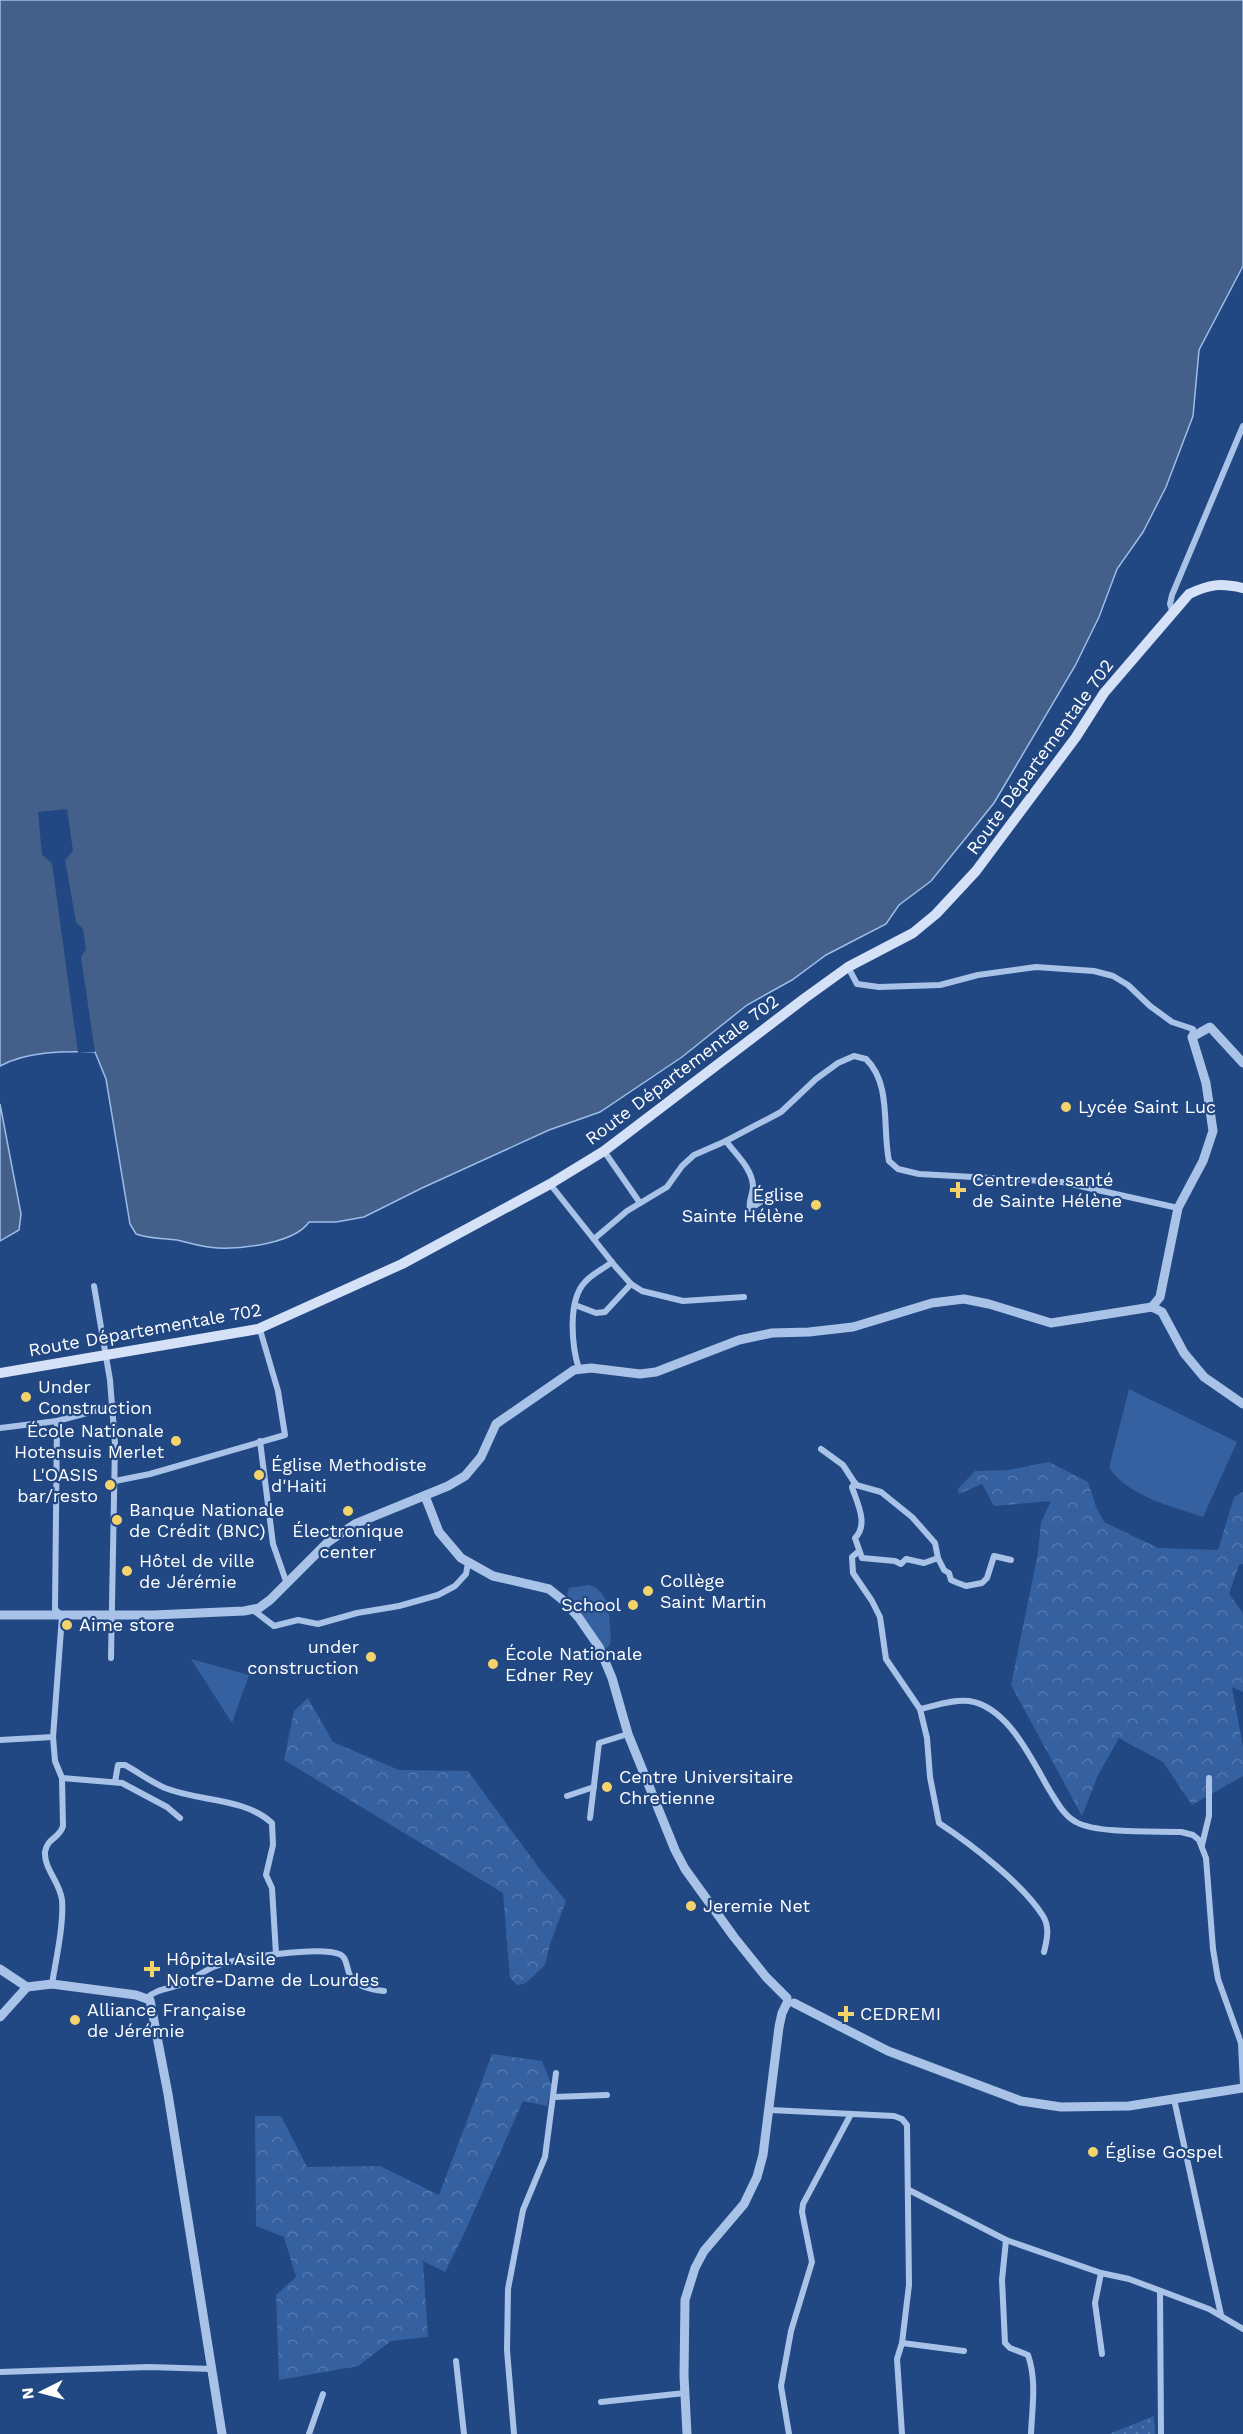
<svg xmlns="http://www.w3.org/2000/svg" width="1243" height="2434" font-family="'Work Sans',sans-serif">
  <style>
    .grass { fill: url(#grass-dots) }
    .forest { fill: url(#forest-crowns) }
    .park { fill: #3561a0 }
    .water { fill: #435f8a; stroke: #9dbde9; stroke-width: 1.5 }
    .pier { fill: #224883 }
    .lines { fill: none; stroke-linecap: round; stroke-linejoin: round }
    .minor { stroke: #a9c3e8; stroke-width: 6 }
    .tertiary { stroke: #a9c3e8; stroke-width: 9 }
    .secondary { stroke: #d4e1f7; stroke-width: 10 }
    .poi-dot { fill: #f4d36b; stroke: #224883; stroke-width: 2 }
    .labels { text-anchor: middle; stroke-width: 4.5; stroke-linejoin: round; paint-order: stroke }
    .street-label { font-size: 18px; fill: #fff; stroke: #224883 }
    .poi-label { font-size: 18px; fill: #fff; stroke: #224883; text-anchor: start }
  </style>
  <defs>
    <pattern id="grass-dots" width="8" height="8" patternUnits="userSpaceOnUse" patternTransform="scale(1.5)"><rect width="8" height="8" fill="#3561a0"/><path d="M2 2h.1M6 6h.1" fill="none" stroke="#5379ae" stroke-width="1.8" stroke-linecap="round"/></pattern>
    <pattern id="forest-crowns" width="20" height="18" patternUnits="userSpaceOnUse" patternTransform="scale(1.5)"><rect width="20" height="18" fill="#3561a0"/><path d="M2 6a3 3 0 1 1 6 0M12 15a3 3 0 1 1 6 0" fill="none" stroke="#5379ae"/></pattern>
  </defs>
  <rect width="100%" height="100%" fill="#224883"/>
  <path class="grass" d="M1154,2416L1155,2434H1109Z"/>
  <g class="forest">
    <path d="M1049,1462L1088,1482L1096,1507L1104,1522L1158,1548L1218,1550L1234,1497L1243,1492V1564L1239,1565L1229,1594L1243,1613V1692L1232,1687L1243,1747V1776L1192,1805L1163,1762L1119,1738L1098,1775L1082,1816L1011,1685L1038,1553L1041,1522L1051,1501L994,1506L982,1484L959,1494L958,1489L975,1471L1009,1470Z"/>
    <path d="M308,1698L333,1742L399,1770L468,1771L539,1868L566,1901L550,1944L545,1965L526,1983L517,1985L510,1978L503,1893L284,1760L294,1711Z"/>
    <path d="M492,2054L542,2061L552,2086L547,2106L523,2101L463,2236L445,2272L423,2261L428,2337L391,2341L358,2366L279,2380L276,2295L296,2277L284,2237L256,2226L255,2116H281L307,2167L380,2166L439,2195Z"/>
  </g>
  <g class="park">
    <path d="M1129,1389L1237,1442L1203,1517C1168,1505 1132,1498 1109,1468Z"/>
    <path d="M589,1585C612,1591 609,1621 611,1641L609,1646L605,1649L600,1646L577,1606L567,1595L569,1588Z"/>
    <path d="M191,1659L249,1675L232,1723Z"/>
  </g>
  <g class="water">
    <path d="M0,0H1243V266L1199,350L1193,416L1166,487L1143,532L1117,569L1099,617L1075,666L994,803L931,881L899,905L886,924L826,955L792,980L747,1005L682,1057L600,1112L549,1130L422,1188L364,1217L336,1222H309C295,1243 243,1249 218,1248C204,1248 190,1243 177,1240C163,1238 149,1239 136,1234L130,1224L106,1079L95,1052C65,1051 27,1051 0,1066Z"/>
    <path d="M0,1104L21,1214L19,1230L0,1241Z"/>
  </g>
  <path class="pier" d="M67,809L73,851L65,860L76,922L83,929L86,949L81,957L95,1052L78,1053L52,863L42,855L38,812Z"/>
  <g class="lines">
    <g class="minor">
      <path d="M1173,613L1170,604L1172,595L1243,426"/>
      <path d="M848,967L857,984L879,987L940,985L978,975L1036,967L1094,971L1113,976L1128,985L1150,1006L1172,1022L1193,1029L1192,1037"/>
      <path d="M726,1141C736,1155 752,1168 753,1186C753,1194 748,1201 750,1209L778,1190"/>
      <path d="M604,1151L640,1203"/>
      <path d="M550,1184L615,1266L631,1284L642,1291L683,1301L744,1297"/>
      <path d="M594,1239L627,1211L667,1187L682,1166L694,1155L726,1141L781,1112L816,1079L838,1063L854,1056L866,1059C892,1084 882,1129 889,1161L898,1169L919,1174L1062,1182L1178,1208"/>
      <path d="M94,1286L110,1380L115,1444L111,1658"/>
      <path d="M575,1305L596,1313L605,1312L631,1284"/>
      <path d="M579,1369C572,1347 567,1301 585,1282C592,1274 603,1269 612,1262"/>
      <path d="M0,1428L57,1421L113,1406"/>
      <path d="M260,1441L273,1544L287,1584"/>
      <path d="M821,1449L843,1465L856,1485L881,1492L912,1517L935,1543L938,1558L944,1570L949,1573L951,1580L958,1583L966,1586L982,1583L987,1578L994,1556L1011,1560"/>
      <path d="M115,1481L150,1474L285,1435L278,1391L261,1333L258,1329"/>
      <path d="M855,1483L852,1487C857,1503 869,1524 855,1538L862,1558L895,1561L901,1564L906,1559L924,1563L938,1558"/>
      <path d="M859,1551L852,1557L853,1573L872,1601L880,1617L886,1659L920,1709L927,1738L930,1777L939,1823C971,1844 1023,1884 1043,1916C1050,1927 1047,1940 1044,1952"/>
      <path d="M253,1610L274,1626L298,1620L318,1624L357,1613L399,1606L438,1595L455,1586L466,1574L468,1563"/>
      <path d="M920,1709C935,1706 953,1699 969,1701C1009,1707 1032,1761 1050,1791C1057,1802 1064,1816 1076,1822C1097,1834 1156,1831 1181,1832L1193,1835L1199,1840L1206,1858L1213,1949L1218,1979L1241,2043L1243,2085"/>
      <path d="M0,1740L53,1737"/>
      <path d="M62,1778L122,1783L167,1807L180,1818"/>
      <path d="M115,1782L118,1765H125C138,1772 151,1782 165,1788C200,1802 243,1797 272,1823L273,1845L266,1875L272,1888L276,1954"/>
      <path d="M567,1796L594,1787"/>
      <path d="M590,1818L599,1743L628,1734"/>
      <path d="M1202,1845L1209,1816V1778"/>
      <path d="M52,1984C56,1959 64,1924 62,1900C60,1882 44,1869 45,1852C47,1838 60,1838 63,1826L62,1778L55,1761L53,1737L62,1616L55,1609L57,1421"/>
      <path d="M147,1998C158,1988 171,1989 184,1983C195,1978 205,1970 216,1966C236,1958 320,1946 339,1954C348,1957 346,1970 351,1977C357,1987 373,1990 384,1991"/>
      <path d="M554,2097L607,2095"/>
      <path d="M1174,2099L1221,2315"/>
      <path d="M770,2110L894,2116L902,2119L907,2125L909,2285L902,2343L897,2359L902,2434"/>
      <path d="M909,2190L1006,2240L1101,2273L1129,2279L1209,2309L1243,2329"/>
      <path d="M1006,2240L1002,2280L1005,2343L1010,2348L1028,2355C1037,2381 1032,2408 1031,2434"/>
      <path d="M1101,2273L1095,2303L1102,2354"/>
      <path d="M1160,2291L1161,2434"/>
      <path d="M902,2343L964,2351"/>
      <path d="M456,2361L464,2434"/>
      <path d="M0,2372L149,2367L212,2369"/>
      <path d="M601,2402L685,2393"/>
      <path d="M309,2434L323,2394"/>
      <path d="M514,2434L507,2350L508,2289L523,2210L545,2157L556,2073"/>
      <path d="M789,2434L781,2386L791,2331L812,2262L802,2212L803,2204L851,2114"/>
    </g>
    <g class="tertiary">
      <path d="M1152,1307L1160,1297L1178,1208L1203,1161L1213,1131L1206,1083L1192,1037L1210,1027L1243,1063"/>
      <path d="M425,1496L439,1532L461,1558L493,1576L549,1589L564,1601L579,1618L599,1647L612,1678L628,1734L675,1850L685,1869L734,1937L766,1977L787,1998"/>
      <path d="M0,1615H154L244,1611L259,1608L270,1600L328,1542L355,1524L448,1486L465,1476L481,1457L496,1424L574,1370L591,1368L640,1374L656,1372L739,1340L772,1333L809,1332L853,1327L932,1303L964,1299L989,1304L1051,1323L1152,1307L1162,1312L1184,1353L1204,1377L1243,1404"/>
      <path d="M0,1969L27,1987"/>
      <path d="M27,1987L52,1984L136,1995L150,2000L168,2094L222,2434"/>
      <path d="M794,2003L888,2051L1021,2101L1061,2107L1129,2106L1243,2088"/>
      <path d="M0,2017L27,1987"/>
      <path d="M687,2434L684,2376L685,2300L695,2268L704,2251L744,2204L757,2177L763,2155L779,2027L782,2013L787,2003"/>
    </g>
    <path class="secondary" d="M0,1373L258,1329L402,1264L550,1184L604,1151L805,998L848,967L913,933L936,914L976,871L1076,737L1104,693L1189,594C1210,584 1220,583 1243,588"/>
  </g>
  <g class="poi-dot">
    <circle cx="1066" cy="1107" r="6"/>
    <path d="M955 1181h6v6h6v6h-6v6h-6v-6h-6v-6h6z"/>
    <circle cx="816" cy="1205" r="6"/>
    <circle cx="26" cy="1397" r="6"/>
    <circle cx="176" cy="1441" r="6"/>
    <circle cx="259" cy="1475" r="6"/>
    <circle cx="110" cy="1485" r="6"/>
    <circle cx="348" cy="1511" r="6"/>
    <circle cx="117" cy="1520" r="6"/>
    <circle cx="127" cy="1571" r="6"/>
    <circle cx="648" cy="1591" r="6"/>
    <circle cx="633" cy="1605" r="6"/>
    <circle cx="67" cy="1625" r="6"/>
    <circle cx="371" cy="1657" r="6"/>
    <circle cx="493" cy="1664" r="6"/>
    <circle cx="607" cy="1787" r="6"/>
    <circle cx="691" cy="1906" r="6"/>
    <path d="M149 1960h6v6h6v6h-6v6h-6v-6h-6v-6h6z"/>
    <path d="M843 2005h6v6h6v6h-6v6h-6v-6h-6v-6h6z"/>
    <circle cx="75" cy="2020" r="6"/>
    <circle cx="1093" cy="2152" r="6"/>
  </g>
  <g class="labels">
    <g class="street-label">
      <text transform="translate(1040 757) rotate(-54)" y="6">Route Départementale 702</text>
      <text transform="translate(682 1070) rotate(-37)" y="6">Route Départementale 702</text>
      <text transform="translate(145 1330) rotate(-10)" y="6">Route Départementale 702</text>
    </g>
    <g class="poi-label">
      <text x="1078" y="1113">Lycée Saint Luc</text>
      <text x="972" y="1186">Centre de santé<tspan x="972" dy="21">de Sainte Hélène</tspan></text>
      <text x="804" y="1201" text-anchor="end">Église<tspan x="804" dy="21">Sainte Hélène</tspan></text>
      <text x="38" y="1393">Under<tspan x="38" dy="21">Construction</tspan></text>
      <text x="164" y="1437" text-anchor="end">École Nationale<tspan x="164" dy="21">Hotensuis Merlet</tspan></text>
      <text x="271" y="1471">Église Methodiste<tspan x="271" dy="21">d'Haiti</tspan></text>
      <text x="98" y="1481" text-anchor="end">L'OASIS<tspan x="98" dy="21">bar/resto</tspan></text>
      <text x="129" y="1516">Banque Nationale<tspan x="129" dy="21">de Crédit (BNC)</tspan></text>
      <text x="348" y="1537" text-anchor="middle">Électronique<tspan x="348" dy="21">center</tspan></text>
      <text x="139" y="1567">Hôtel de ville<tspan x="139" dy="21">de Jérémie</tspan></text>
      <text x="660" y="1587">Collège<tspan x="660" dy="21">Saint Martin</tspan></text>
      <text x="621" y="1611" text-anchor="end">School</text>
      <text x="79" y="1631">Aime store</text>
      <text x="359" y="1653" text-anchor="end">under<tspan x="359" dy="21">construction</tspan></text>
      <text x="505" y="1660">École Nationale<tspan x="505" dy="21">Edner Rey</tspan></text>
      <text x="619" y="1783">Centre Universitaire<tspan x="619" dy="21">Chretienne</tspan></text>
      <text x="703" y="1912">Jeremie Net</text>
      <text x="166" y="1965">Hôpital Asile<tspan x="166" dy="21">Notre-Dame de Lourdes</tspan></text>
      <text x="87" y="2016">Alliance Française<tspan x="87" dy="21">de Jérémie</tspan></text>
      <text x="860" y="2020">CEDREMI</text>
      <text x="1105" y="2158">Église Gospel</text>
    </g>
  </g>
  <g transform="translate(42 2392) rotate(264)" stroke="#224883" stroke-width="4.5" paint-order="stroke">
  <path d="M0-4.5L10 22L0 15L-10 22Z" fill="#ffffff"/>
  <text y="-9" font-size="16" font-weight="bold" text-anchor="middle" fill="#ffffff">N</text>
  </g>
</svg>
